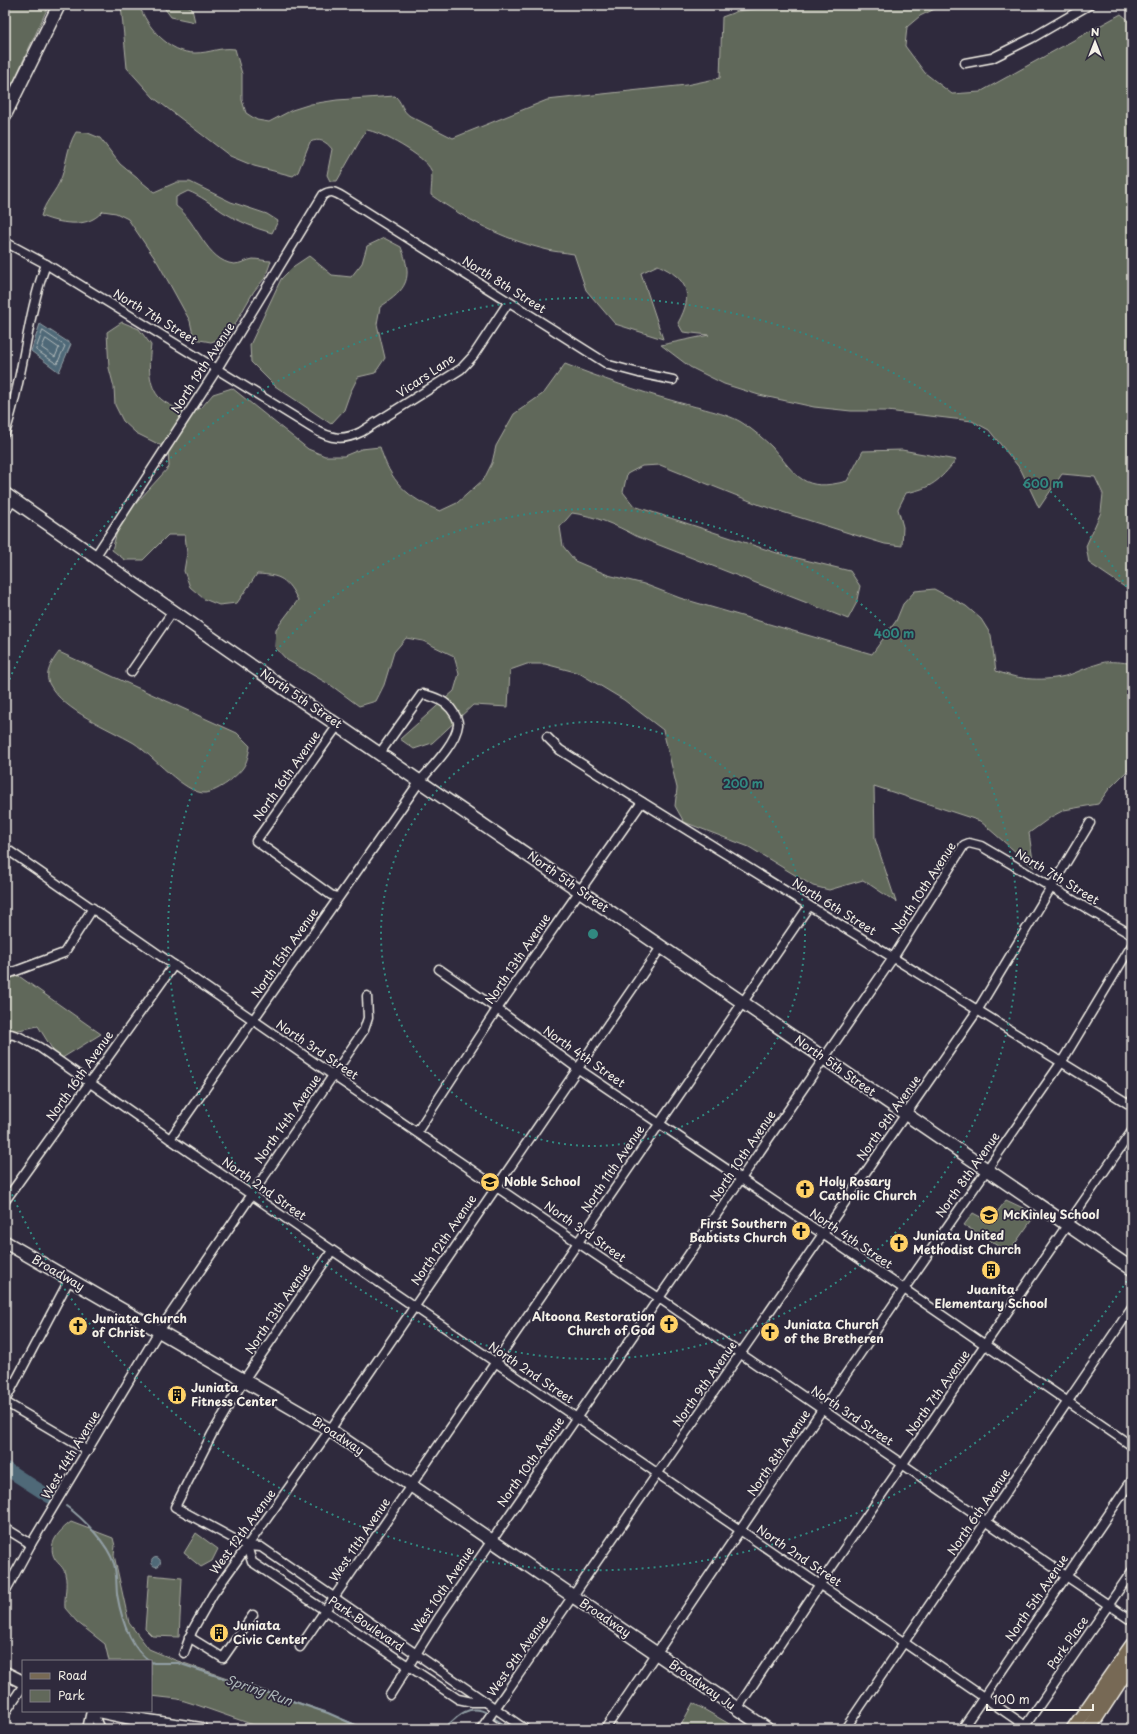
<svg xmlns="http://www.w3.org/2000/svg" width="1137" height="1734" font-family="'Playpen Sans',sans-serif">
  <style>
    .green { fill: #61685a; stroke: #aaaca1 }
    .water { fill: #506978; stroke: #929fa5 }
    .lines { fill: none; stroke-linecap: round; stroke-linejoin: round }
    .shore { stroke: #b2bbbb; stroke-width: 1 }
    .stream { stroke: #929fa5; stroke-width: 2 }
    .river { stroke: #506978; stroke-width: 13 }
    .street-casing { stroke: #f4f1e8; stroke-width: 11 }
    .secondary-casing { stroke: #f4f1e8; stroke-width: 15 }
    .primary-casing { stroke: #f4f1e8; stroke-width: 16 }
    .street { stroke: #2f2a3d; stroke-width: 8 }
    .secondary { stroke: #2f2a3d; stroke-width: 12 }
    .primary { stroke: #776954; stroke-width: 13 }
    .ring { fill: none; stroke: #318880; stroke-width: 2; stroke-dasharray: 2 4 }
    .labels { text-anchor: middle; stroke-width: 3.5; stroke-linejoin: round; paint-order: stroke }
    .street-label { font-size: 12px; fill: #f4f1e8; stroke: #2f2a3d }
    .poi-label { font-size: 12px; font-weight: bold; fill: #f4f1e8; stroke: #2f2a3d; text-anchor: start }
    .water-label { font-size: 13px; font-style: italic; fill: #aab4b6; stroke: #2f2a3d }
    .centre { fill: #318880; stroke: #2f2a3d; stroke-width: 2 }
    .ring-label { font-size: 12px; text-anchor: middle; font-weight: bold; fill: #318880; stroke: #2f2a3d; stroke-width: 3.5; stroke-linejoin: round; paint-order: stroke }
  </style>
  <rect width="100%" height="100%" fill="#2f2a3d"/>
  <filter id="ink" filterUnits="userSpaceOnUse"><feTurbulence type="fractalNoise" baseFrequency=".025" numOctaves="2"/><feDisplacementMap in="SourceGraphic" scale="8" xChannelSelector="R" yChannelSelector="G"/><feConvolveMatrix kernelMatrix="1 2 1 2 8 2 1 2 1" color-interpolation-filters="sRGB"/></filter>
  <g filter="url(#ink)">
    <g class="green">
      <path d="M5,5H49L5,100Z"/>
      <path d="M121,5H139C147,27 169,53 195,53C211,53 218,47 235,49L242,74V100L246,113L257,120L269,122L292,110L311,104L337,100L395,96C402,102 402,111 410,116L453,138L547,100L686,85L720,78L722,17L738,11L783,5H943L920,16L907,27L905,46L925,73L952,94L980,92L1121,14L1132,23V592L1089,563L1086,546L1101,512L1103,494L1095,477L1062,474L1039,508L1021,470L989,430L972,421L887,411H851L814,407L759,395L724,384L690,367L661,345L709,335L683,332L678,323C694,294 688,279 658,265L641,273L663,339L615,324L586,290L574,254C564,252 553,252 544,249C503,239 465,219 431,195C431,188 433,177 431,170C426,157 380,131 366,130L337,181H330L327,175L332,149C326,141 319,138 310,142L298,172L293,176L254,166L230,156L154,98L127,68Z"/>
      <path d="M162,5H187L192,9L195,22L171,17Z"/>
      <path d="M76,132L88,133L100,138L120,164L154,192L177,182H190L231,202L267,214L278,221L272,233C254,228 238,221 223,212C211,204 201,196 188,191L176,197V206C197,221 206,261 234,264C240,264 247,260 253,259C258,259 265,261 271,261L265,278L254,291L228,336L211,342L194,339L190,321L158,263L128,219L116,213L103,211C100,214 97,217 93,219C79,227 55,222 41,216C45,202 53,195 59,183C67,167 66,148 76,132Z"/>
      <path d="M384,238L401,247C413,278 408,289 380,307L377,324L385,358L375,373L358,377L350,393L344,410L331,424L275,386L251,362L250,345L281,279L294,266L309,256L332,275L351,277L362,263L367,246Z"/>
      <path d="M122,322L139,329L151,345C149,361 147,382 158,396C165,405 182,410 191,414L202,407L213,394L232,388L308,449L325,456H344L361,449L380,447C390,481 407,498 440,511L457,503L484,479L492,463L496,446L514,414L544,393L565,364C601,378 637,391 674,401C693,407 729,413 744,424C753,430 764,439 772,447C797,476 803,493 847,481L863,451L902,450L956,460C939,481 932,488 906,493L898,509L903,527L902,546L885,544L852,534L760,505L660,465L642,466L627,474L623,492L634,506L777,553L850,571L860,586L856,604L848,619L636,536C616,525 595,516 572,513L560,527L563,546L575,561L608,575L644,584L680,598L872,654L896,621L903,604L915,591L934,589L966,606L981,619L991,635L996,671C1020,680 1044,682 1069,675C1080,671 1090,666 1101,663C1110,660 1123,663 1132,663V766L1109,789L1098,804L1064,810L1051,817L1029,833L1034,868L980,821L874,786L875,839L896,902L863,880L829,890L813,886L749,847L684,822L675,806L677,788L663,730L624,700L579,673L545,664H527L510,670L508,707L473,705L432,743L414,749L400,739L454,691L459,674L454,656L423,641L406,638L394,652L384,685L376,701L359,706L332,686L287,660L275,647L276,629L298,600C287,579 281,575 257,574L237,603L219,605L204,599L190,587L184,571L187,553L185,535H168L143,560H125L112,550L120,521L169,467L168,449L136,433L123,421L115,405L114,387L109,368L107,332Z"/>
      <path d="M59,652L237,733L250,746C247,766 243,770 227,783C221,787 213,792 205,793C185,794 151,754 134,743C108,728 64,711 50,685C43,674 53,660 59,652Z"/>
      <path d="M6,967L101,1034L59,1060L38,1026L5,1033V968Z"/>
      <path d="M1006,1200L1036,1214L1009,1252L964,1225L973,1213L990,1222Z"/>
      <path d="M71,1522L113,1538L115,1546L114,1555L129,1623L149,1649L175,1660L320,1710L367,1729H265L197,1705L178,1699L151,1696V1661H109L105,1644L77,1622L65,1608C64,1597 68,1585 65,1574C64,1567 58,1564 55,1559C46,1544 60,1530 71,1522Z"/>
      <path d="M196,1533L218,1549L212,1561L201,1567L184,1553Z"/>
      <path d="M149,1575L182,1578L179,1637L152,1636L145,1629Z"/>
      <path d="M693,1703L738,1729H679Z"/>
    </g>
    <g class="water">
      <path d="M40,324L71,344L59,372L31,351Z"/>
      <circle cx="156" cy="1562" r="4.5"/>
    </g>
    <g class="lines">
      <g class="shore">
        <path d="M43,331L65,346L57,364L36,350Z"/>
        <path d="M46,339L59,348L55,357L42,348Z"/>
      </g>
      <g class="stream">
        <path d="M66,1506C83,1518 108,1544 114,1564C117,1574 116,1584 117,1594C121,1617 129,1648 150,1661"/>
        <path d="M151,1662L154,1663H178L328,1713L364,1729"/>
        <path d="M492,1717L511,1729"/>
        <path d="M444,1729C457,1716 470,1702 489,1714"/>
      </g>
      <path class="river" d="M5,1468L50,1497"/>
      <g class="street-casing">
        <g id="street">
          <path d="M965,63L992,58L1032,38L1089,5"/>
          <path d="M5,242L46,264L314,429C331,439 343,441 361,432L461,369L473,356L508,303"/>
          <path d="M5,433C24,377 26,318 46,264"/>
          <path d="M5,512L13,500"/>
          <path d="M95,557L217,369L323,195C331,190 335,192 343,197L609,365L639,373L673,380"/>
          <path d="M131,672L173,611"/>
          <path d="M338,725L256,841L331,895L338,897"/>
          <path d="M547,737L560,750L642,802L1132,1106"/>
          <path d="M5,848L334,1076L1132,1621"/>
          <path d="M439,969L497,1009L577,1068L904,1289L1132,1446"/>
          <path d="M5,975L64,953L93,908"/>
          <path d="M5,1038L11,1034L20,1037L39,1047L170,1139L1030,1729"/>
          <path d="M417,1132L497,1009L642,802"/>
          <path d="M170,1139L420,781C432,767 456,743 458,725C459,720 454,713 451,709C444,700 432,696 422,694L380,753"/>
          <path d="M5,1201L174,965"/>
          <path d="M332,1251L244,1380L212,1434L175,1507L247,1546L261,1547L525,1729"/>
          <path d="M5,1401L69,1280"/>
          <path d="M5,1402L88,1451"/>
          <path d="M5,1528L31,1544"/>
          <path d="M247,1546L252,1562L458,1699L472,1702H485"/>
          <path d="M5,1592L31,1544L159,1331L364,1030L368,1018L367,996"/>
          <path d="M189,1637L223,1658L253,1615"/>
          <path d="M300,1647L809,906"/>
          <path d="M184,1653L192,1631L213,1594L330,1430L661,947"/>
          <path d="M390,1695L440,1616L893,958L964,845L969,843L981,846L1132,935"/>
          <path d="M737,1709L820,1584L1132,1131"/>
          <path d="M92,1711L100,1729"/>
          <path d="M5,1713L23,1686"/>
          <path d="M487,1721L499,1729"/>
          <path d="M87,1729L91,1711"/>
          <path d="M481,1729L977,1011L1090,823"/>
          <path d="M605,1729L904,1289L1061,1063L1132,945"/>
          <path d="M845,1729L1132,1307"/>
          <path d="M962,1729L1132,1480"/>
          <path d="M1023,1729L1132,1571"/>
        </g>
      </g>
      <g class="secondary-casing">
        <g id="secondary">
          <path d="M5,115L59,5"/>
          <path d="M5,494L292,694L1132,1269"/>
          <path d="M5,1242L330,1430L767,1729"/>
          <path d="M5,1673L23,1682"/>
          <path d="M97,1711L135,1719L201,1729"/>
        </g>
      </g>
      <g class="primary-casing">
        <g id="primary">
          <path d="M1073,1729L1132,1645"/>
          <path d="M1089,1729L1132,1663"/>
        </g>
      </g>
      <use href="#street" class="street"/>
      <use href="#secondary" class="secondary"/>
      <use href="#primary" class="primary"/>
    </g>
  </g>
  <g class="ring">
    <circle cx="593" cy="934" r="212"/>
    <circle cx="593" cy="934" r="425"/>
    <path d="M1130 1276A637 637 0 0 1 7 1183M7 685A637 637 0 0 1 1130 592"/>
  </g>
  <defs>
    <g id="school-disc" transform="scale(1)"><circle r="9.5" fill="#ffd166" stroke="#2f2a3d"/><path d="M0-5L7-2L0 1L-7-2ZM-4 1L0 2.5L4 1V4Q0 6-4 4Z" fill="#111"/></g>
    <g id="church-disc" transform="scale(1)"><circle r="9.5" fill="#ffd166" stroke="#2f2a3d"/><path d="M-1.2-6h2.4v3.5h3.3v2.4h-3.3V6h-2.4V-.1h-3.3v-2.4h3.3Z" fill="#111"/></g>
    <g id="building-disc" transform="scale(1)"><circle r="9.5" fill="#ffd166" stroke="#2f2a3d"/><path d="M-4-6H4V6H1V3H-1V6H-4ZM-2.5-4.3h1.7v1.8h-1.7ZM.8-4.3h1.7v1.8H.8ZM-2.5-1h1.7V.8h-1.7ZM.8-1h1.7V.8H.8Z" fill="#111"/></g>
  </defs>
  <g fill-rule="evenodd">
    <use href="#school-disc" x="490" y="1182"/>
    <use href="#church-disc" x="805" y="1189"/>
    <use href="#school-disc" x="989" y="1215"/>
    <use href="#church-disc" x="801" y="1231"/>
    <use href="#church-disc" x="899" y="1243"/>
    <use href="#building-disc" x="991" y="1270"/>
    <use href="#church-disc" x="669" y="1324"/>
    <use href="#church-disc" x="78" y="1326"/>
    <use href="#church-disc" x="770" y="1332"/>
    <use href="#building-disc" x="177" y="1395"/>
    <use href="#building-disc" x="219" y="1633"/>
  </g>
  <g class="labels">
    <g class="street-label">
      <text transform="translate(504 285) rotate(32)" y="4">North 8th Street</text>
      <text transform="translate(155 317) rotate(31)" y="4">North 7th Street</text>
      <text transform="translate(203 368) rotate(-57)" y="4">North 19th Avenue</text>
      <text transform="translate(426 376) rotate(-34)" y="4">Vicars Lane</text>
      <text transform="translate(301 699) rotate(34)" y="4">North 5th Street</text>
      <text transform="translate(287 776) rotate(-55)" y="4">North 16th Avenue</text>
      <text transform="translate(1057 877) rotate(31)" y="4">North 7th Street</text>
      <text transform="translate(568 882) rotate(35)" y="4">North 5th Street</text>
      <text transform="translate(924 888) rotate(-57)" y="4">North 10th Avenue</text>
      <text transform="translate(834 907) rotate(32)" y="4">North 6th Street</text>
      <text transform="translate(285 953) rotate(-55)" y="4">North 15th Avenue</text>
      <text transform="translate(518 959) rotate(-56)" y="4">North 13th Avenue</text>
      <text transform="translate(317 1050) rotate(34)" y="4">North 3rd Street</text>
      <text transform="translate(584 1057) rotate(35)" y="4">North 4th Street</text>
      <text transform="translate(835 1066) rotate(35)" y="4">North 5th Street</text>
      <text transform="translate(80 1076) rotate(-55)" y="4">North 16th Avenue</text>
      <text transform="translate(889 1118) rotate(-55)" y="4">North 9th Avenue</text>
      <text transform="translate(288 1119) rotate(-55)" y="4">North 14th Avenue</text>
      <text transform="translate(743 1156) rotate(-56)" y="4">North 10th Avenue</text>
      <text transform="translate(613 1169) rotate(-56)" y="4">North 11th Avenue</text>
      <text transform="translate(968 1175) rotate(-55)" y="4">North 8th Avenue</text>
      <text transform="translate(264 1189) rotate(35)" y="4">North 2nd Street</text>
      <text transform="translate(585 1232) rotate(35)" y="4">North 3rd Street</text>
      <text transform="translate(851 1239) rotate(34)" y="4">North 4th Street</text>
      <text transform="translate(444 1240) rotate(-56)" y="4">North 12th Avenue</text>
      <text transform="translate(58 1273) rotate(30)" y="4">Broadway</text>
      <text transform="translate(278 1309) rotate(-56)" y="4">North 13th Avenue</text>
      <text transform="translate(531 1373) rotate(34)" y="4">North 2nd Street</text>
      <text transform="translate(705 1384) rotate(-55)" y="4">North 9th Avenue</text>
      <text transform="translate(938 1393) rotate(-55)" y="4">North 7th Avenue</text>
      <text transform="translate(852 1416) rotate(34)" y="4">North 3rd Street</text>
      <text transform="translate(338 1436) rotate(33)" y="4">Broadway</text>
      <text transform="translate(779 1453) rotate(-56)" y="4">North 8th Avenue</text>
      <text transform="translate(71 1455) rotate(-59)" y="4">West 14th Avenue</text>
      <text transform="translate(531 1462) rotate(-55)" y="4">North 10th Avenue</text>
      <text transform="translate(979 1512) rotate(-56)" y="4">North 6th Avenue</text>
      <text transform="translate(243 1532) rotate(-54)" y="4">West 12th Avenue</text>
      <text transform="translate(360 1540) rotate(-56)" y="4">West 11th Avenue</text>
      <text transform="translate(799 1556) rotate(34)" y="4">North 2nd Street</text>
      <text transform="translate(443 1590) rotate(-56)" y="4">West 10th Avenue</text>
      <text transform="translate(1037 1598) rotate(-56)" y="4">North 5th Avenue</text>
      <text transform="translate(605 1618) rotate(34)" y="4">Broadway</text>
      <text transform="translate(366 1624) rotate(34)" y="4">Park Boulevard</text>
      <text transform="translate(1068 1643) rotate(-55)" y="4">Park Place</text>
      <text transform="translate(518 1656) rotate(-55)" y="4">West 9th Avenue</text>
      <text transform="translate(702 1685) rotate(35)" y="4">Broadway Ju</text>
    </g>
    <g class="poi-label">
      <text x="504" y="1186">Noble School</text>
      <text x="819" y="1186">Holy Rosary<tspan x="819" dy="14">Catholic Church</tspan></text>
      <text x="1003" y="1219">McKinley School</text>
      <text x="787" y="1228" text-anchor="end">First Southern<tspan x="787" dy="14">Babtists Church</tspan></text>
      <text x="913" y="1240">Juniata United<tspan x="913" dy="14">Methodist Church</tspan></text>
      <text x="991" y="1294" text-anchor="middle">Juanita<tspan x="991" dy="14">Elementary School</tspan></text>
      <text x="655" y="1321" text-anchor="end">Altoona Restoration<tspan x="655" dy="14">Church of God</tspan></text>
      <text x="92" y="1323">Juniata Church<tspan x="92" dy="14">of Christ</tspan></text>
      <text x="784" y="1329">Juniata Church<tspan x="784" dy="14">of the Bretheren</tspan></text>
      <text x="191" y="1392">Juniata<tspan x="191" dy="14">Fitness Center</tspan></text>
      <text x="233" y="1630">Juniata<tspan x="233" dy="14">Civic Center</tspan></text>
    </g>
    <g class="water-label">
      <text transform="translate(259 1690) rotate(19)" y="5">Spring Run</text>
    </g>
  </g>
  <circle cx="593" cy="934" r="6" class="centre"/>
  <g class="ring-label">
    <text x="1043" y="488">600 m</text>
    <text x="894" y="638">400 m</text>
    <text x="743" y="788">200 m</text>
  </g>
  <rect width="1137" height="1734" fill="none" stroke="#2f2a3d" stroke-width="20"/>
  <rect x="10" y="10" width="1117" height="1714" fill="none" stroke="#f4f1e8" stroke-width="1.5" filter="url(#ink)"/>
  <rect x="22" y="1660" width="130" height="52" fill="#2f2a3d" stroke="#7e7a81"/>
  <rect x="30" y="1673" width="20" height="6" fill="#776954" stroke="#7e7a81"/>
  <text x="58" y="1680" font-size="12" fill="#f4f1e8">Road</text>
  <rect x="30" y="1690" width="20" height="12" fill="#61685a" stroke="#7e7a81"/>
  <text x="58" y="1700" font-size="12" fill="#f4f1e8">Park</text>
  <g transform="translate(1095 42)" stroke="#2f2a3d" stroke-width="3" paint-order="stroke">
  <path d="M0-3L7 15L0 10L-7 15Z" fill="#f4f1e8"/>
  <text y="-6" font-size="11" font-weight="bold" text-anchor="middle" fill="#f4f1e8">N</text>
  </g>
  <path d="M987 1704v6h106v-6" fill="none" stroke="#f4f1e8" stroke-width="2"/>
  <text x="993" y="1704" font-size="12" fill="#f4f1e8" stroke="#2f2a3d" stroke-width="3" paint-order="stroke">100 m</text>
</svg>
